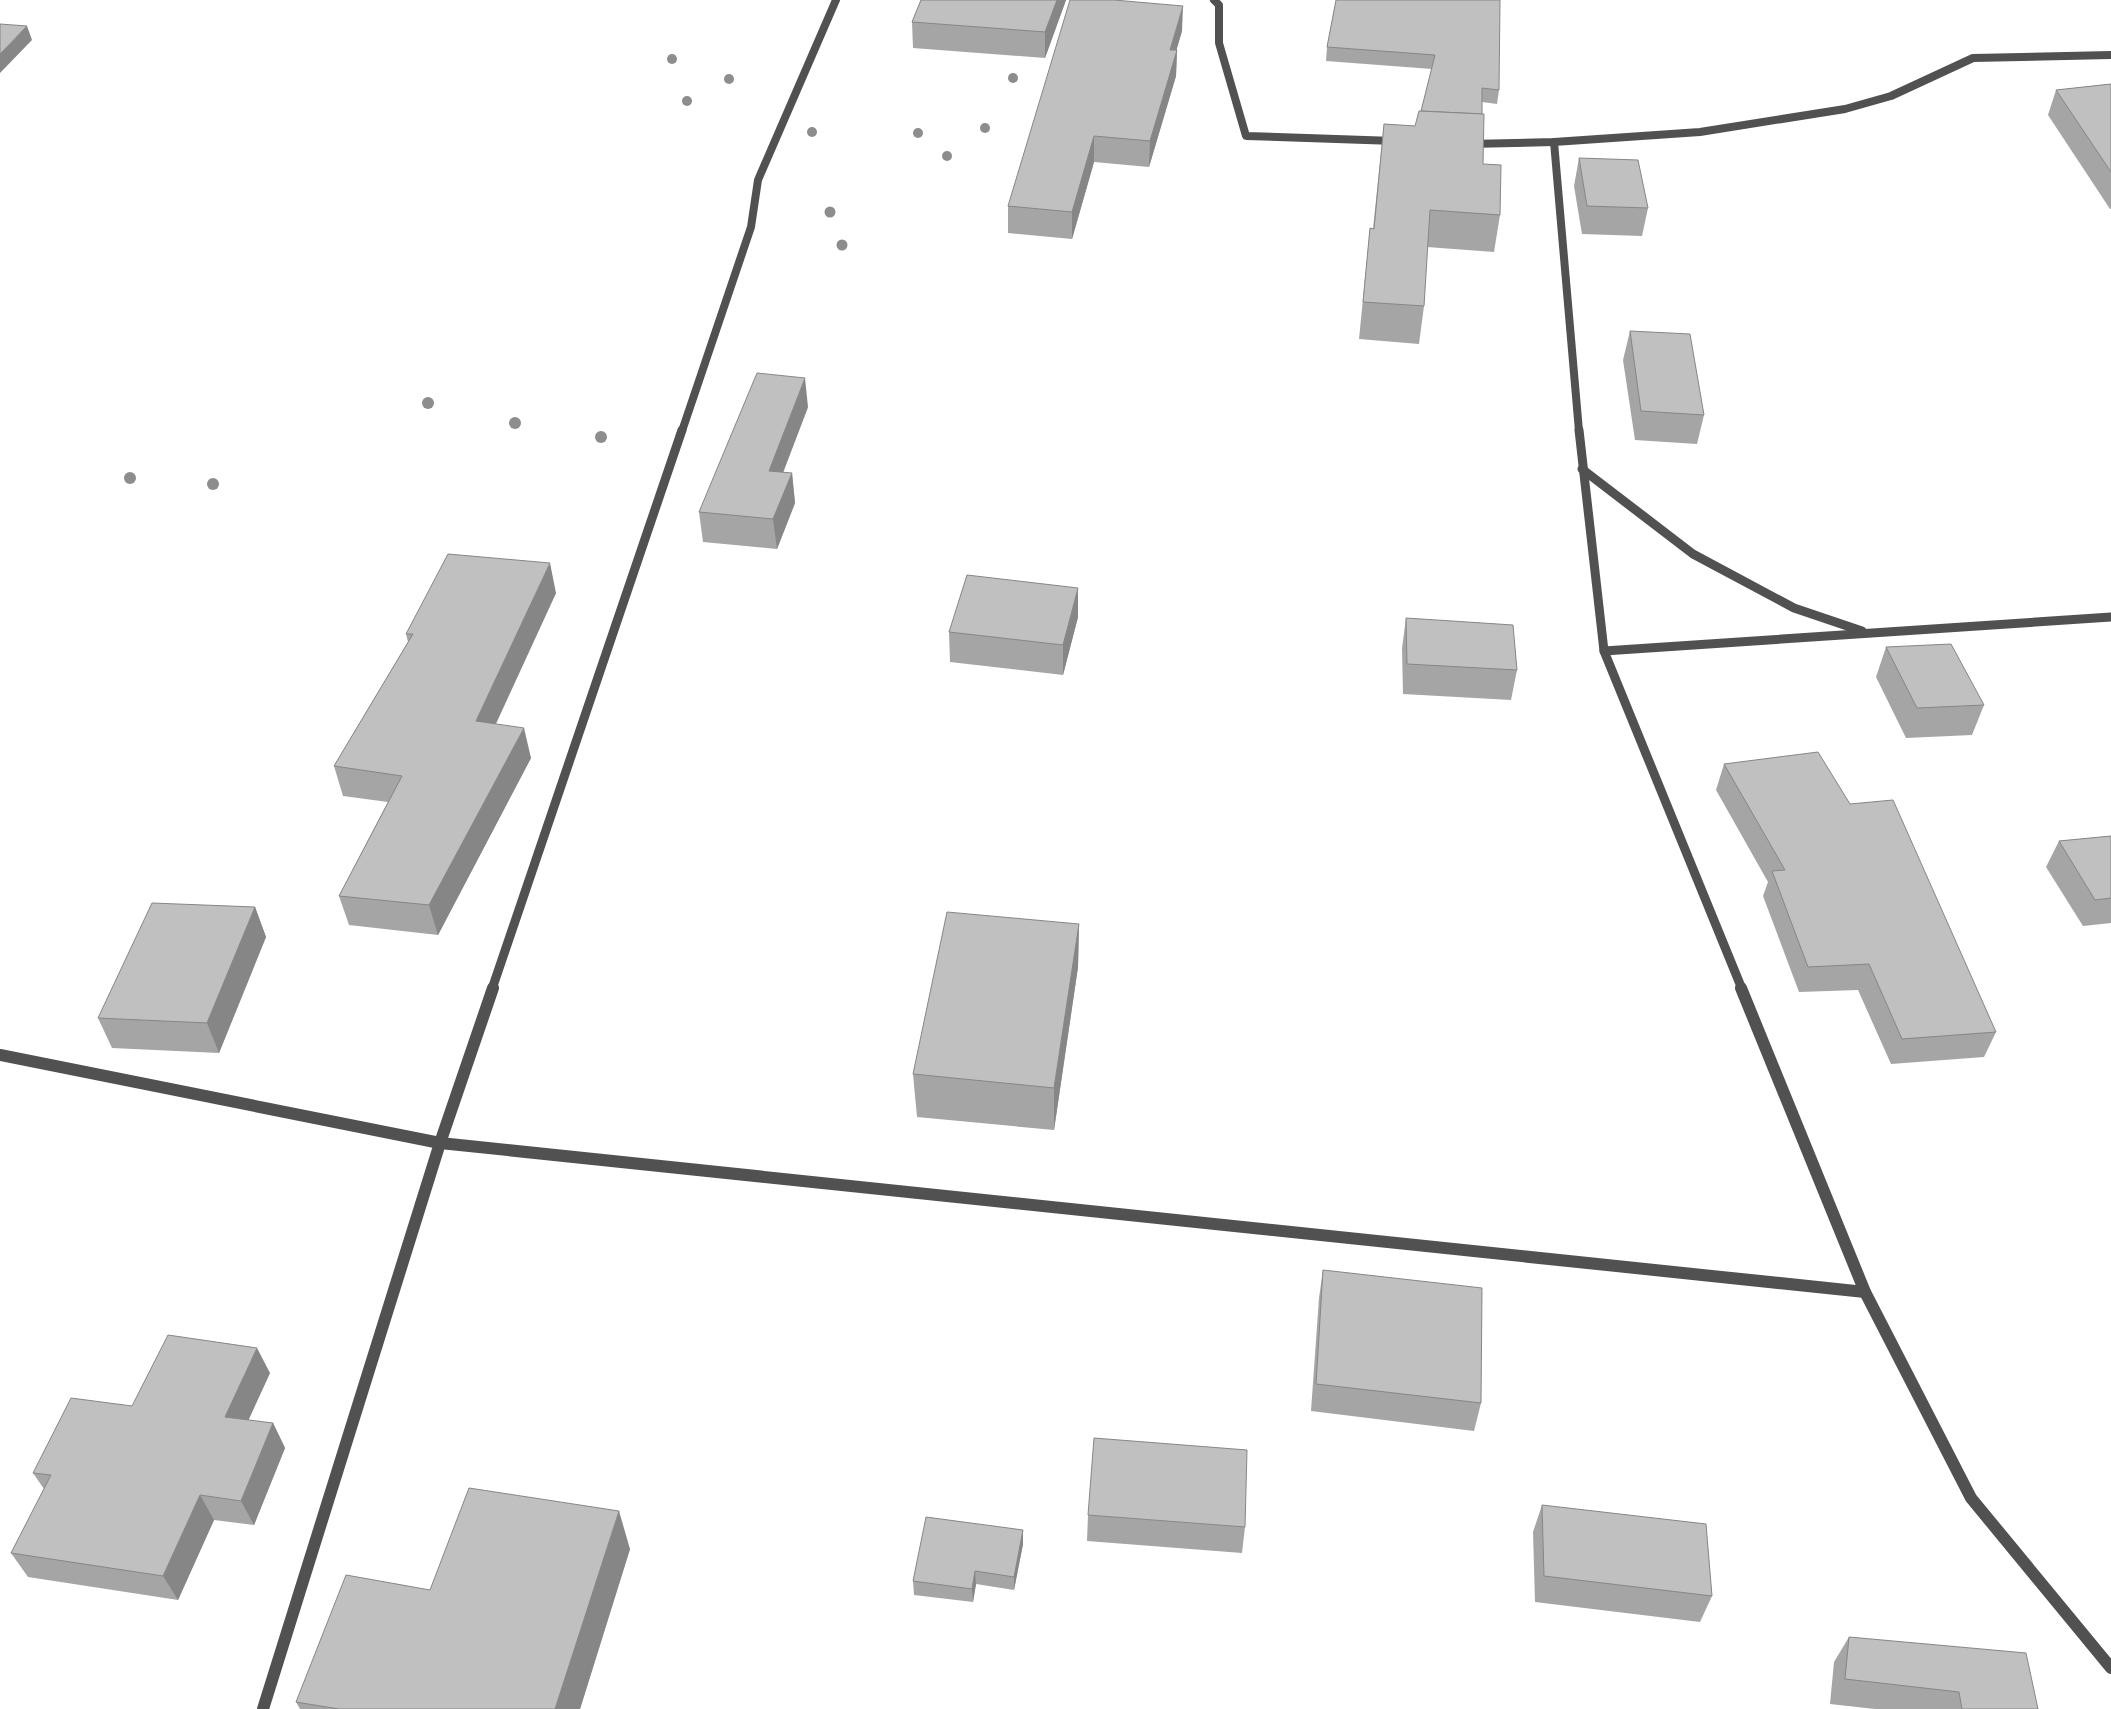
<svg xmlns="http://www.w3.org/2000/svg" width="2111" height="1709" font-family="'Varela Round',sans-serif">
  <style>
    .lines { fill: none; stroke-linecap: round; stroke-linejoin: round }
    .street-far2 { stroke: #515151; stroke-width: 8 }
    .street-far1 { stroke: #515151; stroke-width: 9 }
    .street { stroke: #515151; stroke-width: 12 }
    .tree { fill: #8d8d8d }
    .wall { fill: #a5a5a5 }
    .shaded-wall { fill: #868686 }
    .building { fill: #c0c0c0; stroke: #868686 }
  </style>
  <rect width="100%" height="100%" fill="#fff"/>
  <g class="lines">
    <g class="street-far2">
      <path d="M1214,0L1219,5V43L1246,136L1395,141"/>
      <path d="M1554,142L1579,431"/>
      <path d="M1469,144L1554,142L1700,132L1845,109L1891,96L1973,58L2111,55"/>
      <path d="M682,431L751,227L758,180L836,0"/>
    </g>
    <g class="street-far1">
      <path d="M1579,430L1604,651L1742,989"/>
      <path d="M1582,469L1693,554L1794,608L1862,631"/>
      <path d="M1604,651L2111,617"/>
      <path d="M492,989L682,430"/>
    </g>
    <g class="street">
      <path d="M1741,988L1865,1292L1971,1498L2111,1668"/>
      <path d="M0,1055L440,1143L1865,1292"/>
      <path d="M263,1709L440,1143L493,988"/>
    </g>
  </g>
  <g class="tree">
    <circle cx="672" cy="59" r="5"/>
    <circle cx="1013" cy="78" r="5"/>
    <circle cx="729" cy="79" r="5"/>
    <circle cx="687" cy="101" r="5"/>
    <circle cx="985" cy="128" r="5"/>
    <circle cx="812" cy="132" r="5"/>
    <circle cx="918" cy="133" r="5"/>
    <circle cx="947" cy="156" r="5"/>
    <circle cx="830" cy="212" r="5.5"/>
    <circle cx="842" cy="245" r="5.5"/>
    <circle cx="428" cy="403" r="6"/>
    <circle cx="515" cy="423" r="6"/>
    <circle cx="601" cy="437" r="6"/>
    <circle cx="130" cy="478" r="6"/>
    <circle cx="213" cy="484" r="6"/>
  </g>
  <g class="wall">
    <path d="M921,0H1066L1045,58L913,48L912,22Z"/>
    <path d="M1336,0L1499,90L1497,104L1482,102V114L1483,164L1500,215L1494,252L1427,247L1424,306L1419,344L1359,339L1370,228L1373,229L1384,124L1415,126L1421,111L1432,69L1326,61L1327,47Z"/>
    <path d="M1182,31L1176,50H1177L1176,76L1149,167L1094,162L1072,239L1008,233V206Z"/>
    <path d="M2111,84V209H2110L2048,115L2056,90Z"/>
    <path d="M1579,158L1648,208L1642,236L1582,234L1574,186Z"/>
    <path d="M1630,331L1704,415L1697,444L1635,440L1623,360Z"/>
    <path d="M808,407L783,473H792L795,503L777,549L703,542L699,512Z"/>
    <path d="M556,593L496,724L531,758L438,935L349,925L339,896L388,802L343,796L334,766L408,642L406,634Z"/>
    <path d="M1078,617L1063,675L950,662L949,632Z"/>
    <path d="M1406,618L1517,670L1511,700L1403,694L1402,648Z"/>
    <path d="M1886,647L1984,705L1972,735L1906,738L1876,677Z"/>
    <path d="M1724,764L1850,804L1996,1032L1984,1057L1891,1064L1858,990L1799,992L1763,896L1768,882L1716,790Z"/>
    <path d="M2111,836V923L2083,926L2046,867L2059,841Z"/>
    <path d="M255,907L266,937L219,1053L112,1048L98,1018Z"/>
    <path d="M1079,924L1078,967L1054,1130L917,1117L913,1074Z"/>
    <path d="M1323,1270L1481,1403L1474,1431L1311,1411L1319,1298Z"/>
    <path d="M270,1373L248,1420L273,1423L285,1448L254,1525L214,1520L178,1600L28,1577L11,1553L44,1489L33,1473L132,1406Z"/>
    <path d="M1542,1505L1712,1596L1700,1622L1535,1602L1533,1532Z"/>
    <path d="M1088,1515L1245,1527L1242,1553L1087,1541Z"/>
    <path d="M1023,1530V1544L1014,1590L976,1584L973,1602L914,1595L913,1581Z"/>
    <path d="M630,1549L580,1709H300L296,1702L430,1590Z"/>
    <path d="M1849,1637L2038,1709H1875L1830,1704L1834,1662Z"/>
  </g>
  <g class="shaded-wall">
    <path d="M1057,0H1066L1045,58V32Z"/>
    <path d="M1183,6L1182,31L1169,76L1170,50Z"/>
    <path d="M27,26L32,40L0,73V54Z"/>
    <path d="M1177,50L1176,76L1149,167L1150,141Z"/>
    <path d="M1094,136V162L1072,239V212Z"/>
    <path d="M805,378L808,407L772,501L769,471Z"/>
    <path d="M792,473L795,503L777,549L773,519Z"/>
    <path d="M550,563L556,593L483,751L476,721Z"/>
    <path d="M1078,588V617L1063,675V645Z"/>
    <path d="M524,728L531,758L438,935L429,905Z"/>
    <path d="M255,907L266,937L219,1053L207,1023Z"/>
    <path d="M1079,924L1078,967L1054,1130V1088Z"/>
    <path d="M257,1348L270,1373L238,1443L225,1417Z"/>
    <path d="M273,1423L285,1448L254,1525L241,1501Z"/>
    <path d="M200,1495L214,1520L178,1600L163,1576Z"/>
    <path d="M619,1511L630,1549L580,1709H555Z"/>
    <path d="M1023,1530V1544L1014,1590V1577Z"/>
    <path d="M975,1571L976,1584L973,1602L972,1589Z"/>
  </g>
  <g class="building">
    <path d="M921,0H1057L1045,32L912,22Z"/>
    <path d="M1070,0H1114L1183,6L1170,50H1177L1150,141L1094,136L1072,212L1008,206Z"/>
    <path d="M1336,0H1500L1499,90L1482,88V114L1421,111L1435,55L1327,47Z"/>
    <path d="M0,24L27,26L0,54Z"/>
    <path d="M2111,84V172L2056,90Z"/>
    <path d="M1419,111L1484,114L1483,164L1501,165L1500,215L1430,210L1424,306L1363,302L1370,228L1374,229L1384,124L1415,126Z"/>
    <path d="M1579,158L1638,160L1648,208L1587,206Z"/>
    <path d="M1630,331L1690,334L1704,415L1641,411Z"/>
    <path d="M757,373L805,378L769,471L792,473L773,519L699,512Z"/>
    <path d="M448,554L550,563L476,721L524,728L429,905L339,896L402,776L334,766L413,634H406Z"/>
    <path d="M967,575L1078,588L1063,645L949,632Z"/>
    <path d="M1406,618L1513,625L1517,670L1407,664Z"/>
    <path d="M1951,644L1984,705L1917,708L1886,647Z"/>
    <path d="M1818,752L1850,804L1893,800L1996,1032L1902,1039L1869,964L1808,967L1772,871L1785,870L1724,764Z"/>
    <path d="M2111,836V898L2095,900L2059,841Z"/>
    <path d="M152,903L255,907L207,1023L98,1018Z"/>
    <path d="M947,912L1079,924L1054,1088L913,1074Z"/>
    <path d="M1323,1270L1482,1288L1481,1403L1316,1384Z"/>
    <path d="M168,1335L257,1348L225,1417L273,1423L241,1501L200,1495L163,1576L11,1553L51,1475L33,1473L71,1398L132,1406Z"/>
    <path d="M1094,1438L1247,1450L1245,1527L1088,1515Z"/>
    <path d="M469,1488L619,1511L555,1709H339L296,1702L346,1575L430,1590Z"/>
    <path d="M1542,1505L1706,1524L1712,1596L1544,1576Z"/>
    <path d="M926,1517L1023,1530L1014,1577L975,1571L972,1589L913,1581Z"/>
    <path d="M1849,1637L2026,1653L2038,1709H1962L1959,1692L1845,1679Z"/>
  </g>
</svg>
